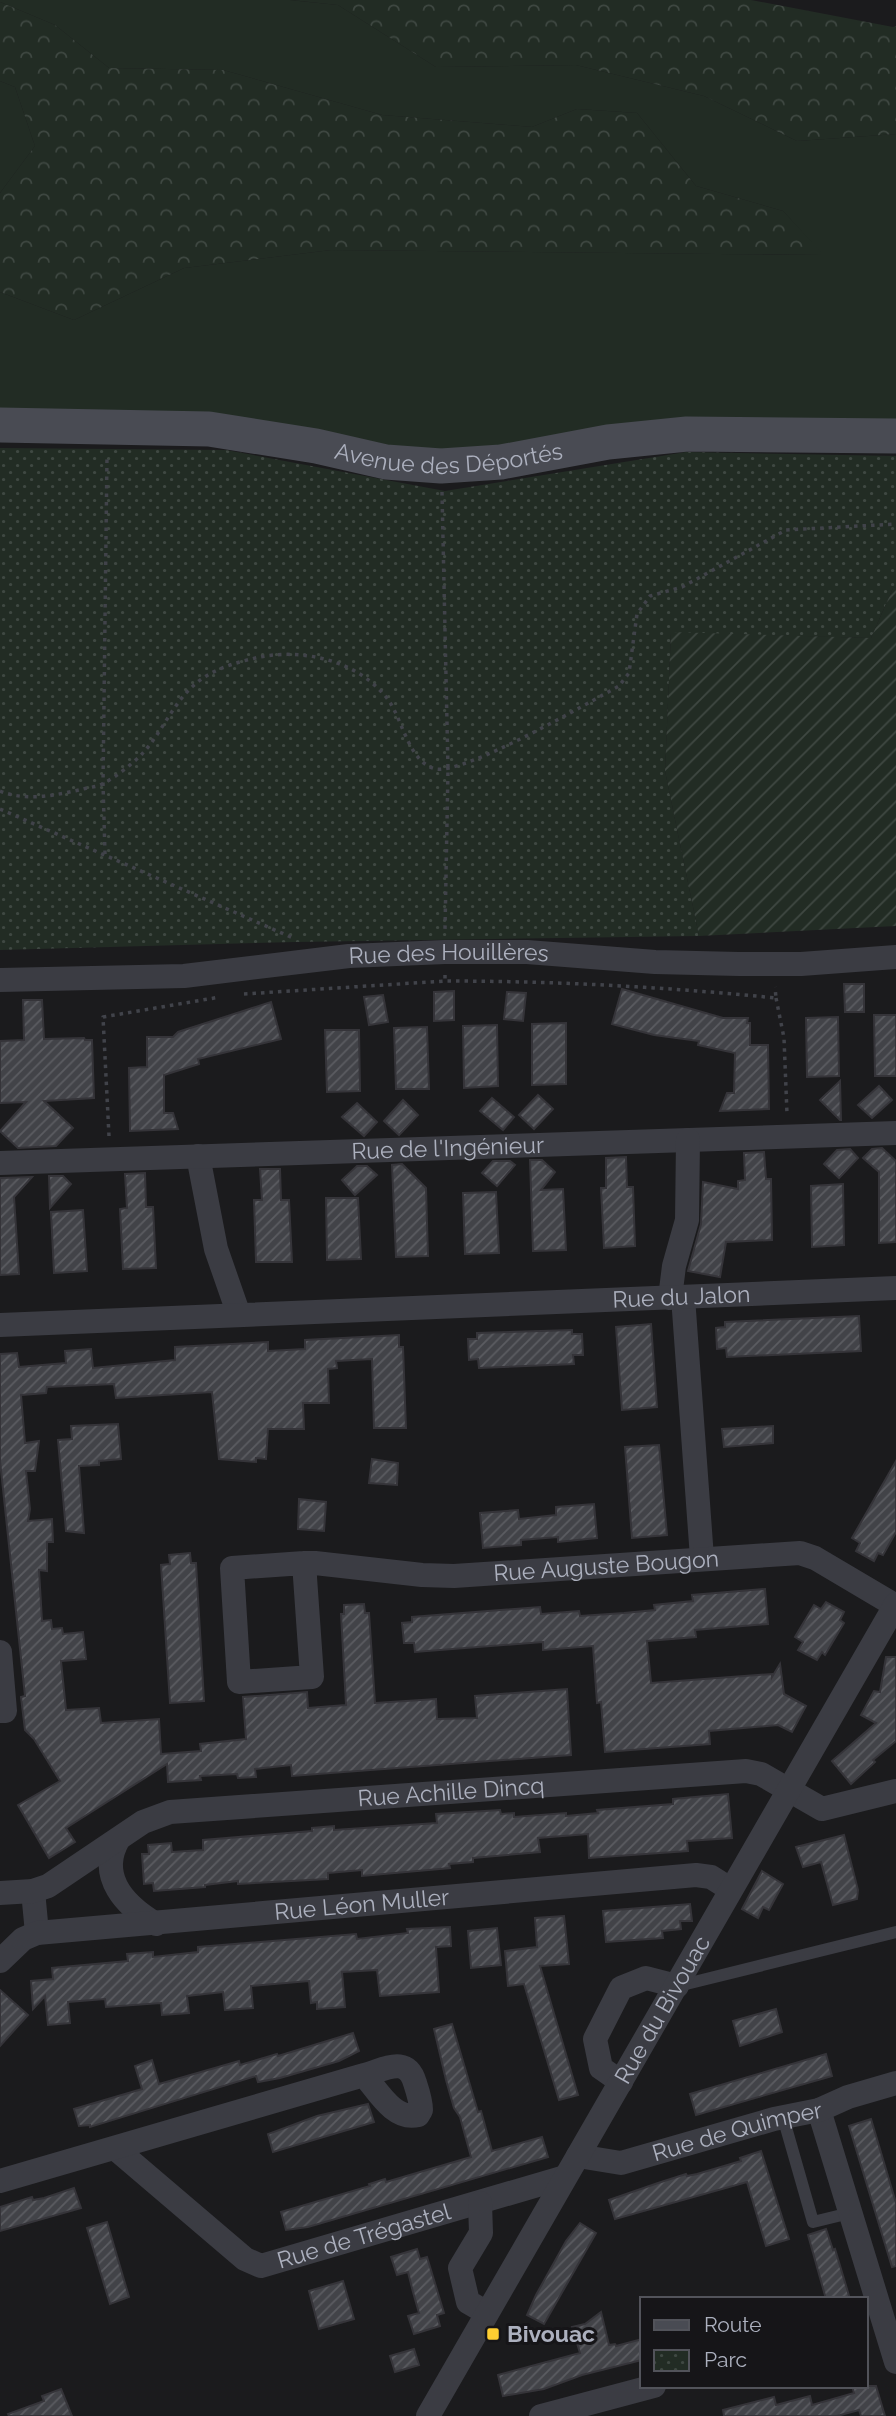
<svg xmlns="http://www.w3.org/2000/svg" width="896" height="2416" font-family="Raleway,sans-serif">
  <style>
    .grass { fill: #222c24 }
    .forest { fill: url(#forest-crowns) }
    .park { fill: url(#park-dots) }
    .garden { fill: url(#garden-furrows) }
    .building { fill: url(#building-hatch); stroke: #353439; stroke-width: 2 }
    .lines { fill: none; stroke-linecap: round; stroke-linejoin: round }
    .path { stroke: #41434a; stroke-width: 3.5; stroke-dasharray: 3.5 5; stroke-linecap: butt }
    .lane { stroke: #3b3c43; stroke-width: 12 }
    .street { stroke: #3b3c43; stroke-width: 24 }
    .secondary { stroke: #494b53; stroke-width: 35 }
    .poi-dot { fill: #ffce31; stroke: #161518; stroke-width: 2.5 }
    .labels { text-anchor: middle; stroke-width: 6; stroke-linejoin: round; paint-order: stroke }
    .street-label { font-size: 23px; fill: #acb0be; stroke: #161518 }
    .poi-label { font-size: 23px; font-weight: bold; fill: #acb0be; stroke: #161518; text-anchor: start }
  </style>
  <defs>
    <pattern id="forest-crowns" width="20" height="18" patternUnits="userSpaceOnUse" patternTransform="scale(1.75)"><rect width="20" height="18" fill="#222c24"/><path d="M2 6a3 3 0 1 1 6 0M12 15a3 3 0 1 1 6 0" fill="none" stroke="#3f4842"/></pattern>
    <pattern id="park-dots" width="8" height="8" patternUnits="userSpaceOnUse" patternTransform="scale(1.75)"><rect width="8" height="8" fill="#222c24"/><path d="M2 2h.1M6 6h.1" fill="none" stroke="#3f4842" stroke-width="1.8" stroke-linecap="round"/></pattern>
    <pattern id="garden-furrows" width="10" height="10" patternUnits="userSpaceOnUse" patternTransform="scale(1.75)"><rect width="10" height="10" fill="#222c24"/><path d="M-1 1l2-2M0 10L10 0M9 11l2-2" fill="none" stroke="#3f4842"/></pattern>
    <pattern id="building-hatch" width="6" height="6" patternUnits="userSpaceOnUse" patternTransform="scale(1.75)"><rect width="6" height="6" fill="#424348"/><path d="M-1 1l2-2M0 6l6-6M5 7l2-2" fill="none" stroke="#5b5c61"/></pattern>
  </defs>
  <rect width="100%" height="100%" fill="#1b1b1d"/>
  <g class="grass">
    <path d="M0,0H290L338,5L436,67L576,65L704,96L797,141L896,134V423L437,457L0,414V292L74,320L184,268L331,250L823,255L783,211L696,186L637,113L577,109L532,127L382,115L223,70L109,68L55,25L0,2Z"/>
    <path d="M0,81L15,87L35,146L0,193Z"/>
  </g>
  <g class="forest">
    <path d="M291,0H751L893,27L896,26V134L797,141L704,96L576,65L436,67L338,5Z"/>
    <path d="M0,2L55,25L109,68L223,70L382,115L532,127L577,109L637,113L696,186L783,211L824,255L331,250L184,268L74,320L0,292V193L35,146L15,87L0,81Z"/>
  </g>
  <path class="park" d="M0,448L226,450L445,491L686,452L896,456V587L893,588L871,638L671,633L665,771L699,936L295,942L0,950Z"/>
  <path class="garden" d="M896,587V926L699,936L665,771L671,632L871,638L893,588Z"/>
  <g class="building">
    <path d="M844,984H864V1012H845Z"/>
    <path d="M622,989L723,1018H748L747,1023H750V1045H768L769,1109L720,1111L727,1093H734L735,1053L698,1045L699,1041L654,1035L612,1024Z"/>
    <path d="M454,991V1020L434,1021V992Z"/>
    <path d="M507,992L526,993L523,1021L504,1019Z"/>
    <path d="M383,995L388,1022L369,1025L364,997Z"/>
    <path d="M23,1000H42L44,1039L84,1038L85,1040H92L94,1098L44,1101L73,1128L56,1146L18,1148L0,1131L26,1102L0,1103V1041L24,1040Z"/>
    <path d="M271,1002L281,1039L198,1059L199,1064L164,1075V1113H173L178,1129L130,1131L129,1068L147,1067V1037H173L178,1032Z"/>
    <path d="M874,1015H896V1076H875Z"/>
    <path d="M838,1017L839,1076L807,1077L806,1018Z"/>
    <path d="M566,1023V1084L532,1085V1024Z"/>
    <path d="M497,1025L498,1086L464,1088L463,1026Z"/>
    <path d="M427,1027L429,1089H396L394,1028Z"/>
    <path d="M325,1030H359L360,1091L327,1092Z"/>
    <path d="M840,1081L841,1120H840L820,1100Z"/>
    <path d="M879,1086L892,1100L872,1118L858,1105Z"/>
    <path d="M538,1095L553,1109L534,1129L519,1115Z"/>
    <path d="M492,1098L514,1117L503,1130L480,1111Z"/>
    <path d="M403,1100L418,1115L399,1135L384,1121Z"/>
    <path d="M357,1103L377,1122L364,1136L342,1117Z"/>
    <path d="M882,1148L896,1161V1242L879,1243V1172L863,1158L872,1149Z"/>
    <path d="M850,1149L858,1158L839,1178L824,1164L837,1150Z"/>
    <path d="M764,1152L766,1179H771L772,1240L726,1242L720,1277L688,1271L701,1224L703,1182L738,1189V1181L745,1180L744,1153Z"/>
    <path d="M626,1157L627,1187H633L635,1246L604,1248L601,1188H606V1158Z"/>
    <path d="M530,1160H542L555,1172L541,1190L563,1189L566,1250L533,1251Z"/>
    <path d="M493,1161H510L515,1165L497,1186L482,1173Z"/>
    <path d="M402,1164L426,1188L428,1256L396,1257L392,1165Z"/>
    <path d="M357,1166H367L377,1175L355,1195L342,1180Z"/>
    <path d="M260,1169H280L281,1200H289L292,1262H256L254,1200H262Z"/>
    <path d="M145,1173L146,1207H153L156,1268L123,1269L120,1209L127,1208L125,1174Z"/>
    <path d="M49,1176H63L71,1184L50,1208Z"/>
    <path d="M32,1177L14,1197L19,1274L0,1275V1178Z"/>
    <path d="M843,1184L844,1245L812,1247L811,1186Z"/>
    <path d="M496,1192L499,1253L465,1254L463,1193Z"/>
    <path d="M326,1198H358L361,1259L327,1260Z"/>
    <path d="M83,1210L87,1271L54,1273L51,1212Z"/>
    <path d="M859,1316L861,1351L727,1357L726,1348L717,1349L716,1328L725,1327V1322Z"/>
    <path d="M651,1324L657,1407L622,1410L616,1327Z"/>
    <path d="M572,1330V1334H582L583,1355H573L574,1364L479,1368L478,1359L469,1360L468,1339H477V1333Z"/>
    <path d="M399,1335V1347H403L406,1428H374L372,1359L336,1361L337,1368L328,1369L329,1403H303L304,1429H268L266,1459L256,1458V1462L219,1459L212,1392L116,1398L114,1384L47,1387L46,1393L21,1395L25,1443L39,1441L35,1471H26L30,1509L28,1521L52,1519L53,1542H47V1571L39,1570L42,1621L51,1620L52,1629L62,1628L63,1634L83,1632L86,1659L61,1661L66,1710L99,1708L101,1723L159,1719L161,1754L201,1751L200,1744L246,1739L243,1697L307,1692L308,1708L346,1705L341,1614H344V1605L364,1604L365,1613H369L375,1703L436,1699L437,1719L477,1718L475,1696L567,1689L571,1755L292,1776L291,1765L255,1769L256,1777L238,1778L237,1774L200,1776L201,1780L168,1782L167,1764L66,1828L75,1842L49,1858L18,1805L60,1781L34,1739L25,1730L21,1697L25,1696L0,1461V1354L17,1353L19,1367L66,1363L65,1351L91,1349L93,1368L175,1360V1347L268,1342V1351L305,1349V1340Z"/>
    <path d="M118,1424L121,1459L99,1461V1465L79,1466L84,1533L66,1531L58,1440L72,1439L71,1426Z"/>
    <path d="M773,1426V1443L724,1447L722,1429Z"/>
    <path d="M659,1445L667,1535L632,1538L625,1447Z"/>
    <path d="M372,1459L398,1463L397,1485L369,1483Z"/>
    <path d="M896,1461V1532L883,1555L878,1553L874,1561L856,1551L860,1543L852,1538Z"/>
    <path d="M299,1499L326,1502L324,1531L298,1529Z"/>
    <path d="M594,1504L597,1538L558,1542V1537L521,1540V1545L483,1548L480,1513L518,1510L519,1519L556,1515V1507Z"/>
    <path d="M190,1553L191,1563H196L204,1701L170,1703L161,1565L170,1564L169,1555Z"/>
    <path d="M765,1589L768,1624L695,1630L696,1637L647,1641L651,1683L772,1674V1677L780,1664L784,1694L806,1706L792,1732L778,1725L709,1731L710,1744L605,1752L601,1702L597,1703L593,1646L543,1650V1642L415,1652L414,1643H404L402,1623L412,1622V1617L540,1607L541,1614L579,1611L580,1616L624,1613L655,1610L654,1605L693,1601L692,1595Z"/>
    <path d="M826,1602L844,1612L840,1620L844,1623L825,1655L822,1652L817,1660L798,1650L803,1642L795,1637L814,1605L821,1609Z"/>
    <path d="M886,1657H896V1741L873,1760L875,1762L851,1784L832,1761L876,1723L861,1715L874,1691L880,1692Z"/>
    <path d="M728,1794L732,1838L687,1841L688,1851L589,1858L588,1834L538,1838L540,1852L473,1858V1862L449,1864L450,1868L362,1876V1870L328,1873V1879L238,1884V1881L205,1885V1887L154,1891L153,1883L144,1884L142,1854H149L148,1845L171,1843L172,1852L203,1850V1840L312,1831V1828L334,1826V1830L437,1823L436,1814L500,1810L501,1814L514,1813V1817L566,1813V1816L598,1813L597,1810L673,1804V1799Z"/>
    <path d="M844,1835L858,1890L857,1899L833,1905L821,1862L803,1867L796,1847Z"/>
    <path d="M762,1871L783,1884L769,1910L763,1907L758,1918L742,1909Z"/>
    <path d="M690,1904L692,1921H680L681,1929L662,1931L663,1938L606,1942L603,1911Z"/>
    <path d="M564,1916L569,1964L540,1966L578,2095L559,2100L524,1984L508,1986L505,1951L537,1947L535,1918Z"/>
    <path d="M450,1927L451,1946L436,1947L439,1992L380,1996L377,1970L342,1972L345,2007L317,2009V2002L311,2003L309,1981L251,1986L253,2008L225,2010L223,1992L187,1996L189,2013L162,2015L161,2003L106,2007L105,1999L68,2002L70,2023L48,2025L45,1996L33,2009L31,1981L53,1979L52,1968L128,1961L127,1954L153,1952V1957L198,1952V1947L356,1934L357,1939L408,1933L407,1929Z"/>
    <path d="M497,1928L501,1965L471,1968L468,1931Z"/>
    <path d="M0,1990L28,2015L0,2046Z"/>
    <path d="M776,2009L782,2032L740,2046L733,2021Z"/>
    <path d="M452,2024L478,2112L481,2111L492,2151L542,2137L548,2157L308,2227L286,2230L281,2212L370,2186L369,2184L385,2179L386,2182L471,2157L460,2117L454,2108L446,2080L434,2029Z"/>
    <path d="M353,2033L359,2051L339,2061L280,2078L258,2082L256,2076L90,2127V2125L79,2126L74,2109L142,2089L135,2066L152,2060L159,2084L239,2061L240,2065L277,2054L278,2056Z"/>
    <path d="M826,2054L832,2076L696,2115L690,2094Z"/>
    <path d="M368,2104L374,2122L273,2152L268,2134L317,2116Z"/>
    <path d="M871,2119L896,2203V2266L892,2267L849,2126Z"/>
    <path d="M761,2151L789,2239L766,2246L747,2182L615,2219L609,2200L658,2183L686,2174L687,2176L697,2174L741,2161L740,2158Z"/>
    <path d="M74,2188L81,2208L0,2231V2207L32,2197L33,2200L44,2198Z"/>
    <path d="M107,2222L129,2297L110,2304L87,2228Z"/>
    <path d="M580,2223L596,2233L544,2324L527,2315L536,2295L566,2241Z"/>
    <path d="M826,2229L833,2250L835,2249L850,2299H826L808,2235Z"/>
    <path d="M417,2249L420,2259L427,2257L444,2313L437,2315L440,2326L414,2334L408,2316L419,2313L413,2292L408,2272L397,2275L391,2257Z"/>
    <path d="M343,2281L354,2319L319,2329L309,2291Z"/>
    <path d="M601,2312L609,2345L615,2344L616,2346L642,2339V2360L582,2375L544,2389L503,2396L498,2375L580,2353L572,2327L585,2324Z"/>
    <path d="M414,2349L419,2365L395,2372L390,2356Z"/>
    <path d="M852,2386H876L885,2416H861L859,2410L837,2416H724L723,2410L774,2397L776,2405L810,2396L812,2405L854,2393Z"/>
    <path d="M61,2389L72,2416H9L8,2414L44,2401L42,2396Z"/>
  </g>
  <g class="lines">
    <g class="path">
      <path d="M442,492L448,769L445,929"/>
      <path d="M0,791C26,802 57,795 83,789C90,787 98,787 104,783C116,777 132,764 142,754C161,734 172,705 193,686C211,669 237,662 260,657C306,648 361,662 389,701C403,721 409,763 436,769C465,774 588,703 619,686L629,673L637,614L650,596L682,587L786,530L896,524"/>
      <path d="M0,809L293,938"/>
      <path d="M105,854L103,784L107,456"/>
      <path d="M445,975V981C556,981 666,987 776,998L775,987"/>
      <path d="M244,994L445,981"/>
      <path d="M776,998L784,1038L787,1114"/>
      <path d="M109,1136L103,1017L220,997"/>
    </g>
    <g class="lane">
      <path d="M678,1986L896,1932"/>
      <path d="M783,2117L813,2222L850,2213"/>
    </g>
    <g class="street">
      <path id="s1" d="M0,980L184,976L349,956L445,952H527L655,962L739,964H801L896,957"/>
      <path d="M198,1156L216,1249L239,1315"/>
      <path id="s2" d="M0,1163L896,1133"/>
      <path d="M683,1297L702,1558"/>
      <path d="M670,1298L674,1266L687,1220L688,1140"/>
      <path id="s3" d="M0,1325L896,1288"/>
      <path id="s4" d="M304,1563L312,1677L239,1682L232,1568L304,1563H315L422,1575L454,1576L800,1553L815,1558L896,1606"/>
      <path d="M0,1652L5,1711H0"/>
      <path d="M118,1840C97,1877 126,1906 156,1924"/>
      <path d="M33,1891L37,1933"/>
      <path id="s5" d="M0,1893L33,1891L48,1886L143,1822L170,1812L746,1771L761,1774L822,1809L896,1791"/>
      <path id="s6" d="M0,1961L23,1939L37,1933L696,1875L711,1877L730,1889"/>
      <path d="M621,2082L601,2068L595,2039L621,1988L646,1978L677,1986"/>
      <path d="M819,2110L896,2362"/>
      <path id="s7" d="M116,2149L245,2259L261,2266L565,2177"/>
      <path id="s8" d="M578,2156L621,2163L774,2119L819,2110L848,2097L896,2083"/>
      <path d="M0,2181L364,2075C386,2069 407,2055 415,2083C418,2092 421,2101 421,2110L418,2115C394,2121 378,2091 364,2075"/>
      <path d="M480,2203L481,2233L460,2268L468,2302L487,2313"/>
      <path id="s9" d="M428,2416L896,1604"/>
      <path d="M541,2416L654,2386"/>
    </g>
    <path class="secondary" id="s10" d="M0,425L209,429L316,446L386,462L441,466L501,462L608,442L687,434L896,436"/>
  </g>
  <rect class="poi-dot" x="486" y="2327" width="14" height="14" rx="3.5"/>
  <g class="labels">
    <g class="street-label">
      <text dy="8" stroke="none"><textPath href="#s10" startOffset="452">Avenue des Déportés</textPath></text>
      <text dy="8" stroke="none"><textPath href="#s1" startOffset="450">Rue des Houillères</textPath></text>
      <text dy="8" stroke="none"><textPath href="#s2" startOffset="448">Rue de l'Ingénieur</textPath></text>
      <text dy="8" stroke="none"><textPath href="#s3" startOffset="682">Rue du Jalon</textPath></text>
      <text dy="8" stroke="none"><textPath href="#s4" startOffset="677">Rue Auguste Bougon</textPath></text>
      <text dy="8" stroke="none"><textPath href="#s5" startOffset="474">Rue Achille Dincq</textPath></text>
      <text dy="8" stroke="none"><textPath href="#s6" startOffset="373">Rue Léon Muller</textPath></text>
      <text dy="8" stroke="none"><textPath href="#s9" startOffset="469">Rue du Bivouac</textPath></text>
      <text dy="8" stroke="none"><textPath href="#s8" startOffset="164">Rue de Quimper</textPath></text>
      <text dy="8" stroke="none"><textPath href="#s7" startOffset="294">Rue de Trégastel</textPath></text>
    </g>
    <g class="poi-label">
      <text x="507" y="2342">Bivouac</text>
    </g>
  </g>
  <rect x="640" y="2297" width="228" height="91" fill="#161518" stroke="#52535a" stroke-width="2"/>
  <rect x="654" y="2320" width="35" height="10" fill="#494b53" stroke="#52535a" stroke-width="2"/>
  <text x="704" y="2332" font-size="21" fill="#acb0be">Route</text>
  <rect x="654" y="2350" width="35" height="21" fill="url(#park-dots)" stroke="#52535a" stroke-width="2"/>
  <text x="704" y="2367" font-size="21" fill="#acb0be">Parc</text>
</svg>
